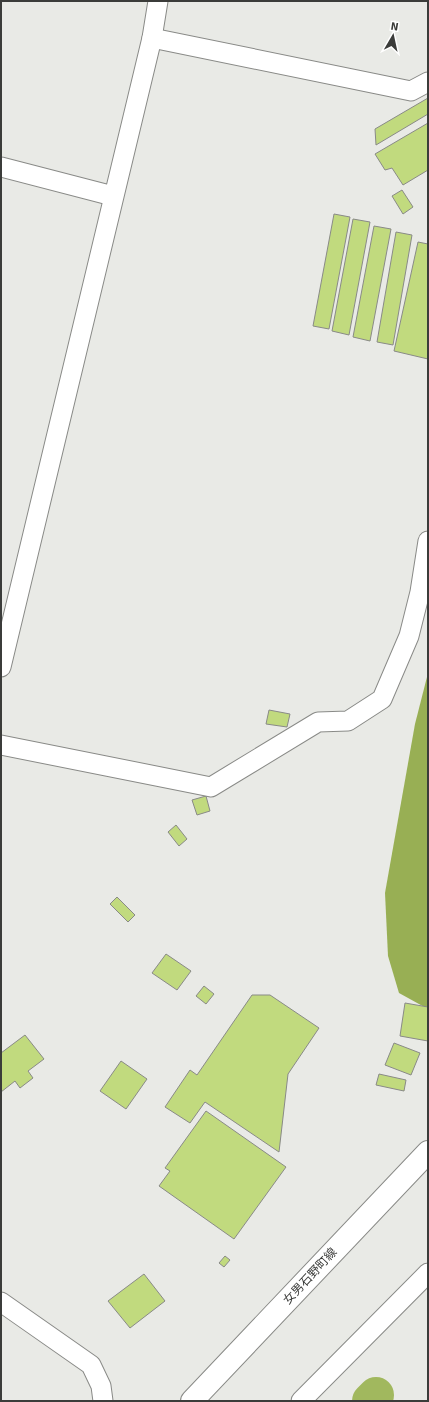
<svg xmlns="http://www.w3.org/2000/svg" width="429" height="1402" font-family="Signika,'Noto Sans JP',sans-serif">
  <style>
    .forest { fill: #98af54 }
    .lines { fill: none; stroke-linecap: round; stroke-linejoin: round }
    .river { stroke: #a1b85e; stroke-width: 36 }
    .building { fill: #c1da7e; stroke: #898a87 }
    .minor-casing { stroke: #898a87; stroke-width: 21 }
    .secondary-casing { stroke: #898a87; stroke-width: 24 }
    .minor { stroke: #fff; stroke-width: 19 }
    .secondary { stroke: #fff; stroke-width: 22 }
    .labels { text-anchor: middle; stroke-width: 3; stroke-linejoin: round; paint-order: stroke }
    .street-label { font-size: 12px; fill: #3b3c3a; stroke: #fff }
  </style>
  <rect width="100%" height="100%" fill="#e9eae6"/>
  <path class="forest" d="M428,673V1009L399,993L388,956L385,893L415,724Z"/>
  <g class="lines">
    <path class="river" d="M370,1401L376,1395"/>
  </g>
  <g class="building">
    <path d="M428,98V114L376,145L375,129Z"/>
    <path d="M428,123V170L403,185L392,168L385,170L375,154Z"/>
    <path d="M402,190L413,207L403,214L392,196Z"/>
    <path d="M334,214L350,217L329,329L313,326Z"/>
    <path d="M353,219L370,222L349,335L332,331Z"/>
    <path d="M374,226L391,229L370,341L353,337Z"/>
    <path d="M396,232L412,235L393,345L377,342Z"/>
    <path d="M418,242L428,244V359L394,351Z"/>
    <path d="M269,710L290,714L287,727L266,724Z"/>
    <path d="M206,796L210,811L197,815L192,800Z"/>
    <path d="M176,825L187,839L179,846L168,832Z"/>
    <path d="M117,897L135,915L128,922L110,904Z"/>
    <path d="M166,954L191,971L177,990L152,973Z"/>
    <path d="M204,986L214,994L206,1004L196,996Z"/>
    <path d="M252,995H270L319,1028L288,1074L279,1152L205,1102L190,1123L165,1107L190,1070L197,1075Z"/>
    <path d="M405,1003L428,1007V1041L400,1036Z"/>
    <path d="M25,1035L44,1059L28,1071L33,1078L20,1088L15,1081L1,1092V1053Z"/>
    <path d="M394,1043L420,1053L411,1075L385,1065Z"/>
    <path d="M121,1061L147,1079L126,1109L100,1091Z"/>
    <path d="M379,1074L406,1080L404,1091L376,1085Z"/>
    <path d="M206,1111L286,1167L234,1239L159,1186L170,1171L165,1168Z"/>
    <path d="M225,1256L230,1260L224,1267L219,1263Z"/>
    <path d="M144,1274L165,1301L130,1328L108,1301Z"/>
  </g>
  <g class="lines">
    <g class="minor-casing">
      <g id="minor">
        <path d="M152,38L411,91L428,82"/>
        <path d="M1,167L113,196"/>
        <path d="M1,667L152,38L158,1"/>
        <path d="M1,745L211,787L318,722L348,721L382,699L409,636L420,592L428,541"/>
        <path d="M1,1302L91,1365L101,1386L103,1401"/>
        <path d="M301,1401L428,1273"/>
      </g>
    </g>
    <g class="secondary-casing">
      <path id="secondary" d="M192,1401L428,1152"/>
    </g>
    <use href="#minor" class="minor"/>
    <use href="#secondary" class="secondary"/>
  </g>
  <g class="labels">
    <g class="street-label">
      <text transform="translate(310 1276) rotate(-47)" y="4">女男石野町線</text>
    </g>
  </g>
  <rect width="429" height="1402" fill="none" stroke="#3b3c3a" stroke-width="4"/>
  <g transform="translate(393 36) rotate(9)" stroke="#ffffff" stroke-width="3" paint-order="stroke">
  <path d="M0-3L7 15L0 10L-7 15Z" fill="#3b3c3a"/>
  <text y="-6" font-size="11" font-weight="bold" text-anchor="middle" fill="#3b3c3a">N</text>
  </g>
</svg>
